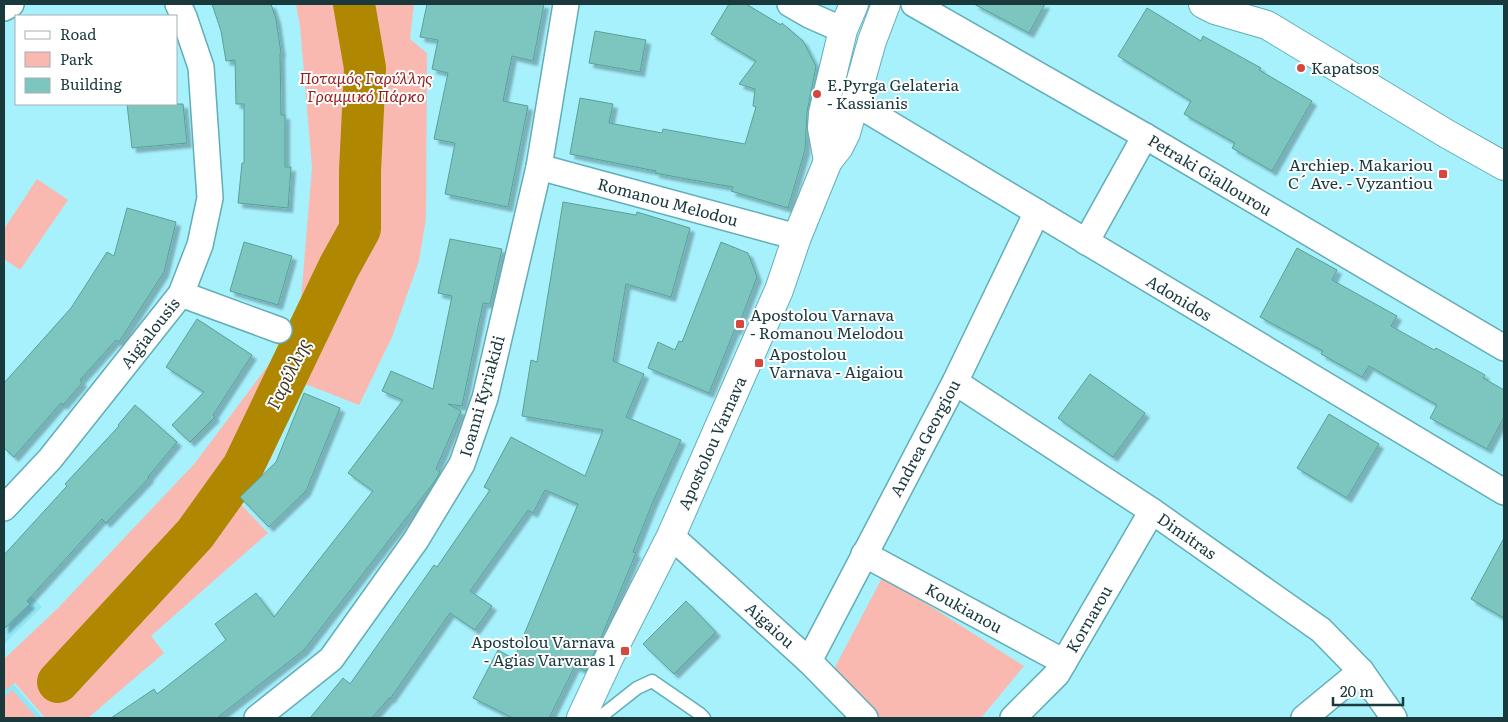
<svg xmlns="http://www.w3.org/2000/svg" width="1508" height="722" font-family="Literata,serif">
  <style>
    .built { fill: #91e7f4 }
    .green { fill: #f9b9b1 }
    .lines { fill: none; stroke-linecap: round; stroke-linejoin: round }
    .river { stroke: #af8701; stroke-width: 42 }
    .building { fill: #7cc6bf; stroke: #57a19a; filter: url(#shadow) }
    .lane-casing { stroke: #63adb7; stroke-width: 15 }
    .street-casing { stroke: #63adb7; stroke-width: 28 }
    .secondary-casing { stroke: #63adb7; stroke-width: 30 }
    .lane { stroke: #fff; stroke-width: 12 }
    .street { stroke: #fff; stroke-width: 25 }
    .secondary { stroke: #fff; stroke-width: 28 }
    .poi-dot { fill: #d5473f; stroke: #fff; stroke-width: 2 }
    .labels { text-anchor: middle; stroke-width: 4; stroke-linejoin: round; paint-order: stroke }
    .poi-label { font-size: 16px; fill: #1a393d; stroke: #fff; text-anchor: start }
    .park-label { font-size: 16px; font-style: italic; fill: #961f1c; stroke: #fff }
    .street-label { font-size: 16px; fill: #1a393d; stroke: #fff }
    .water-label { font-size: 18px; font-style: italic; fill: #433922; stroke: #fff }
  </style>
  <defs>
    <filter id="shadow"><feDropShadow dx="4.5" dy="4.5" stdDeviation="1" flood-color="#0004"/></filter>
  </defs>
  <rect width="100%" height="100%" fill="#a7f1fc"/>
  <g class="built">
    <path d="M4,567L42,607L4,644Z"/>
    <path d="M4,673L43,718H4Z"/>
  </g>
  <g class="green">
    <path d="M296,4H414L410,39L427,53L426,218L419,261L392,337L359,405L300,382L271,459L232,495L268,533L151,636L164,653L88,718H45L15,683L4,691V659L58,608L195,463L299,324L312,167L300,26Z"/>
    <path d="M37,179L68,200L20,270L4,259V229Z"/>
    <path d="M883,576L1024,666L981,718H876L833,671Z"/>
    <path d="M12,690L37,718H4V697Z"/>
  </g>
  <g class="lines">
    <path class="river" d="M58,682L195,534L243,467L339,267L360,229V171L365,68L354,4"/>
  </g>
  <g class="building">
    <path d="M212,4H271L276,19L281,53H280L281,115H285V167H291L288,208L238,203L242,163H244V104H236L235,60L226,61L221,31Z"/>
    <path d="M427,4H544L533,61L512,56L503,101L528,106L508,207L445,194L455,143L434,139L448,73L432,69L438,40L420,37Z"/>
    <path d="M729,4H746L781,25L782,23L803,41L816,66L807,112L805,150L788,208L731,191L733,187L687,179L655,173L656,171L570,154L580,98L613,104L609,123L662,133L663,129L745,144L756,107L753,106L755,89L739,84L756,61L711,34Z"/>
    <path d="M974,4H1045L1029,33Z"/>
    <path d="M1147,8L1201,41L1203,36L1261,68L1259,70L1312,101L1272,171L1232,148L1235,143L1184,114L1191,101L1118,56Z"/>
    <path d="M595,31L646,40L640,72L589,63Z"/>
    <path d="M127,104H183L187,143L132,148Z"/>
    <path d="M563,202L636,215L637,212L690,228L671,297L626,284L613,361L644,374L626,417L681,440L652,504L633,552L636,553L600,640L586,671L575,666L549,718H513L473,698L498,650L514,659L578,504L545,490L533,513L528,510L470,591L492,606L475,630L450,613L390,699L389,698L372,718H310L343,678L350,684L434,565L437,567L490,490L484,487L511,437L585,476L603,430L522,416L531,360L537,362Z"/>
    <path d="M127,208L176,222L164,272L119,342L116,340L80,380L82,383L63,405L61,403L14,457L4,448V383L71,308L107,252L114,256Z"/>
    <path d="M450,239L502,249L490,304L483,303L462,406L448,404L461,411L436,469L440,472L435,481L304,650L217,718H111L154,689L157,694L226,640L215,624L256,593L274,617L373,491L348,473L403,400L382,391L391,371L433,389L452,296L438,293Z"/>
    <path d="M244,242L292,256L278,305L230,291Z"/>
    <path d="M721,242L748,253L757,277L737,330L735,329L709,393L648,368L658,342L675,350L679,341L682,342Z"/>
    <path d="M1297,248L1337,270L1332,280L1397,316L1391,326L1434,350L1436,348L1485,375L1483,378L1504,390V417L1487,449L1430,418L1437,405L1369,366L1362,377L1321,354L1323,351L1260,317Z"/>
    <path d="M197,319L252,355L213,415L215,417L190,442L172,425L204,392L166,367Z"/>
    <path d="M1090,374L1145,413L1113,457L1058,418Z"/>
    <path d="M304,393L340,408L306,491L269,527L240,497L276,462Z"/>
    <path d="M135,405L177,442L148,477L149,478L106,523L102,519L27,601L30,604L4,629V555L67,486L65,484L119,426L118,425Z"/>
    <path d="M1329,414L1379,444L1347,498L1297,468Z"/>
    <path d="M1504,538V618L1471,599Z"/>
    <path d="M686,601L716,632L674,674L643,644Z"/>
  </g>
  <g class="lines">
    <g class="lane-casing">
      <path id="lane" d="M599,718L637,688L652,681L700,714L704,718"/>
    </g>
    <g class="street-casing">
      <g id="street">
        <path d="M790,4L809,15L843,30"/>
        <path d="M914,4L1145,136L1504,348"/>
        <path d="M4,8L11,4"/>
        <path d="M855,103L1504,492"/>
        <path d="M539,167L797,237"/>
        <path d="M1086,242L1145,136"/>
        <path d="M181,294L279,330"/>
        <path d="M955,382L1152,511L1321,630L1361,671L1394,718"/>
        <path d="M4,508L50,459L181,294L200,245L210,198L201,67L184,17L178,4"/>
        <path d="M671,536L809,661L865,718"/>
        <path d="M864,554L1064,662"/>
        <path d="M809,661L955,382L1037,212"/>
        <path d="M257,718L331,659L416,540L462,464L485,398L539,167L566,4"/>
        <path d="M1013,718L1057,674L1152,511"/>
        <path d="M1304,718L1361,671"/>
      </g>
    </g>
    <g class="secondary-casing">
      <g id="secondary">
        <path d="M1203,4L1215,10L1267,25L1447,134L1504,166"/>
        <path d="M828,161L822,128L823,113L843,30L854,4"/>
        <path d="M581,718L609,658L671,536L779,290L797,237L828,161L839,147L846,133L872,41L886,4"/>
      </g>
    </g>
    <use href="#lane" class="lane"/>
    <use href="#street" class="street"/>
    <use href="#secondary" class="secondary"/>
  </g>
  <g class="poi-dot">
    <circle cx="1301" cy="68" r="5"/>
    <circle cx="817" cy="94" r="5"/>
    <rect x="1438" y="169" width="10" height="10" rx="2.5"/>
    <rect x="735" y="319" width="10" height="10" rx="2.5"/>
    <rect x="754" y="358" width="10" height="10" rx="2.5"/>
    <rect x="620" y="646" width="10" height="10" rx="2.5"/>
  </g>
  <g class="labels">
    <g class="poi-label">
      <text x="1311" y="74">Kapatsos</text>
      <text x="827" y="91">E.Pyrga Gelateria<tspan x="827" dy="18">- Kassianis</tspan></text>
      <text x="1433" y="171" text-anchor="end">Archiep. Makariou<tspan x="1433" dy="18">C´ Ave. - Vyzantiou</tspan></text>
      <text x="750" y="321">Apostolou Varnava<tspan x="750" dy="18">- Romanou Melodou</tspan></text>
      <text x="769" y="360">Apostolou<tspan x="769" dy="18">Varnava - Aigaiou</tspan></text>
      <text x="615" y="648" text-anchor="end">Apostolou Varnava<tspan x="615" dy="18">- Agias Varvaras 1</tspan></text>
    </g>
    <g class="park-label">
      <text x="366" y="84">Ποταμός Γαρύλλης<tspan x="366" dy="18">Γραμμικό Πάρκο</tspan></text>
    </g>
    <g class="street-label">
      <text transform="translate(1210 175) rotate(31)" y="6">Petraki Giallourou</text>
      <text transform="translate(668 202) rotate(15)" y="6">Romanou Melodou</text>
      <text transform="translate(1179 298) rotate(31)" y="6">Adonidos</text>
      <text transform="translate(150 333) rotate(-52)" y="6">Aigialousis</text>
      <text transform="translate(482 396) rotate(-74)" y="6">Ioanni Kyriakidi</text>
      <text transform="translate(925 438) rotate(-62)" y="6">Andrea Georgiou</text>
      <text transform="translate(712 443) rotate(-66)" y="6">Apostolou Varnava</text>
      <text transform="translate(1187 536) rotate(35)" y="6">Dimitras</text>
      <text transform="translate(964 608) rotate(29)" y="6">Koukianou</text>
      <text transform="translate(1089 619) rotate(-60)" y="6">Kornarou</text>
      <text transform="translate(770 625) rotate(42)" y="6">Aigaiou</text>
    </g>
    <g class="water-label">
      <text transform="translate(289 374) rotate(-64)" y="6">Γαρύλλης</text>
    </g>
  </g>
  <rect width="1508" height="722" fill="none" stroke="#1a393d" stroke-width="10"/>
  <rect x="15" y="15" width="162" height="90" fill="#ffffff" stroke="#a3b0b1"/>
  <rect x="25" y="31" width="25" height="8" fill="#ffffff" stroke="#a3b0b1"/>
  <text x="60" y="40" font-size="15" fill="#1a393d">Road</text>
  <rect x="25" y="52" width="25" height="15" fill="#f9b9b1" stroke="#a3b0b1"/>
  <text x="60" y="65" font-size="15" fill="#1a393d">Park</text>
  <rect x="25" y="78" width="25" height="15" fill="#7cc6bf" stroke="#a3b0b1"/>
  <text x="60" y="90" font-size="15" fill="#1a393d">Building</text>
  <path d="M1333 697v8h70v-8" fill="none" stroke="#1a393d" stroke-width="2.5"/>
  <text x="1340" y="697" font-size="15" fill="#1a393d" stroke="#ffffff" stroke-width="4" paint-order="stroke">20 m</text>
</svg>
